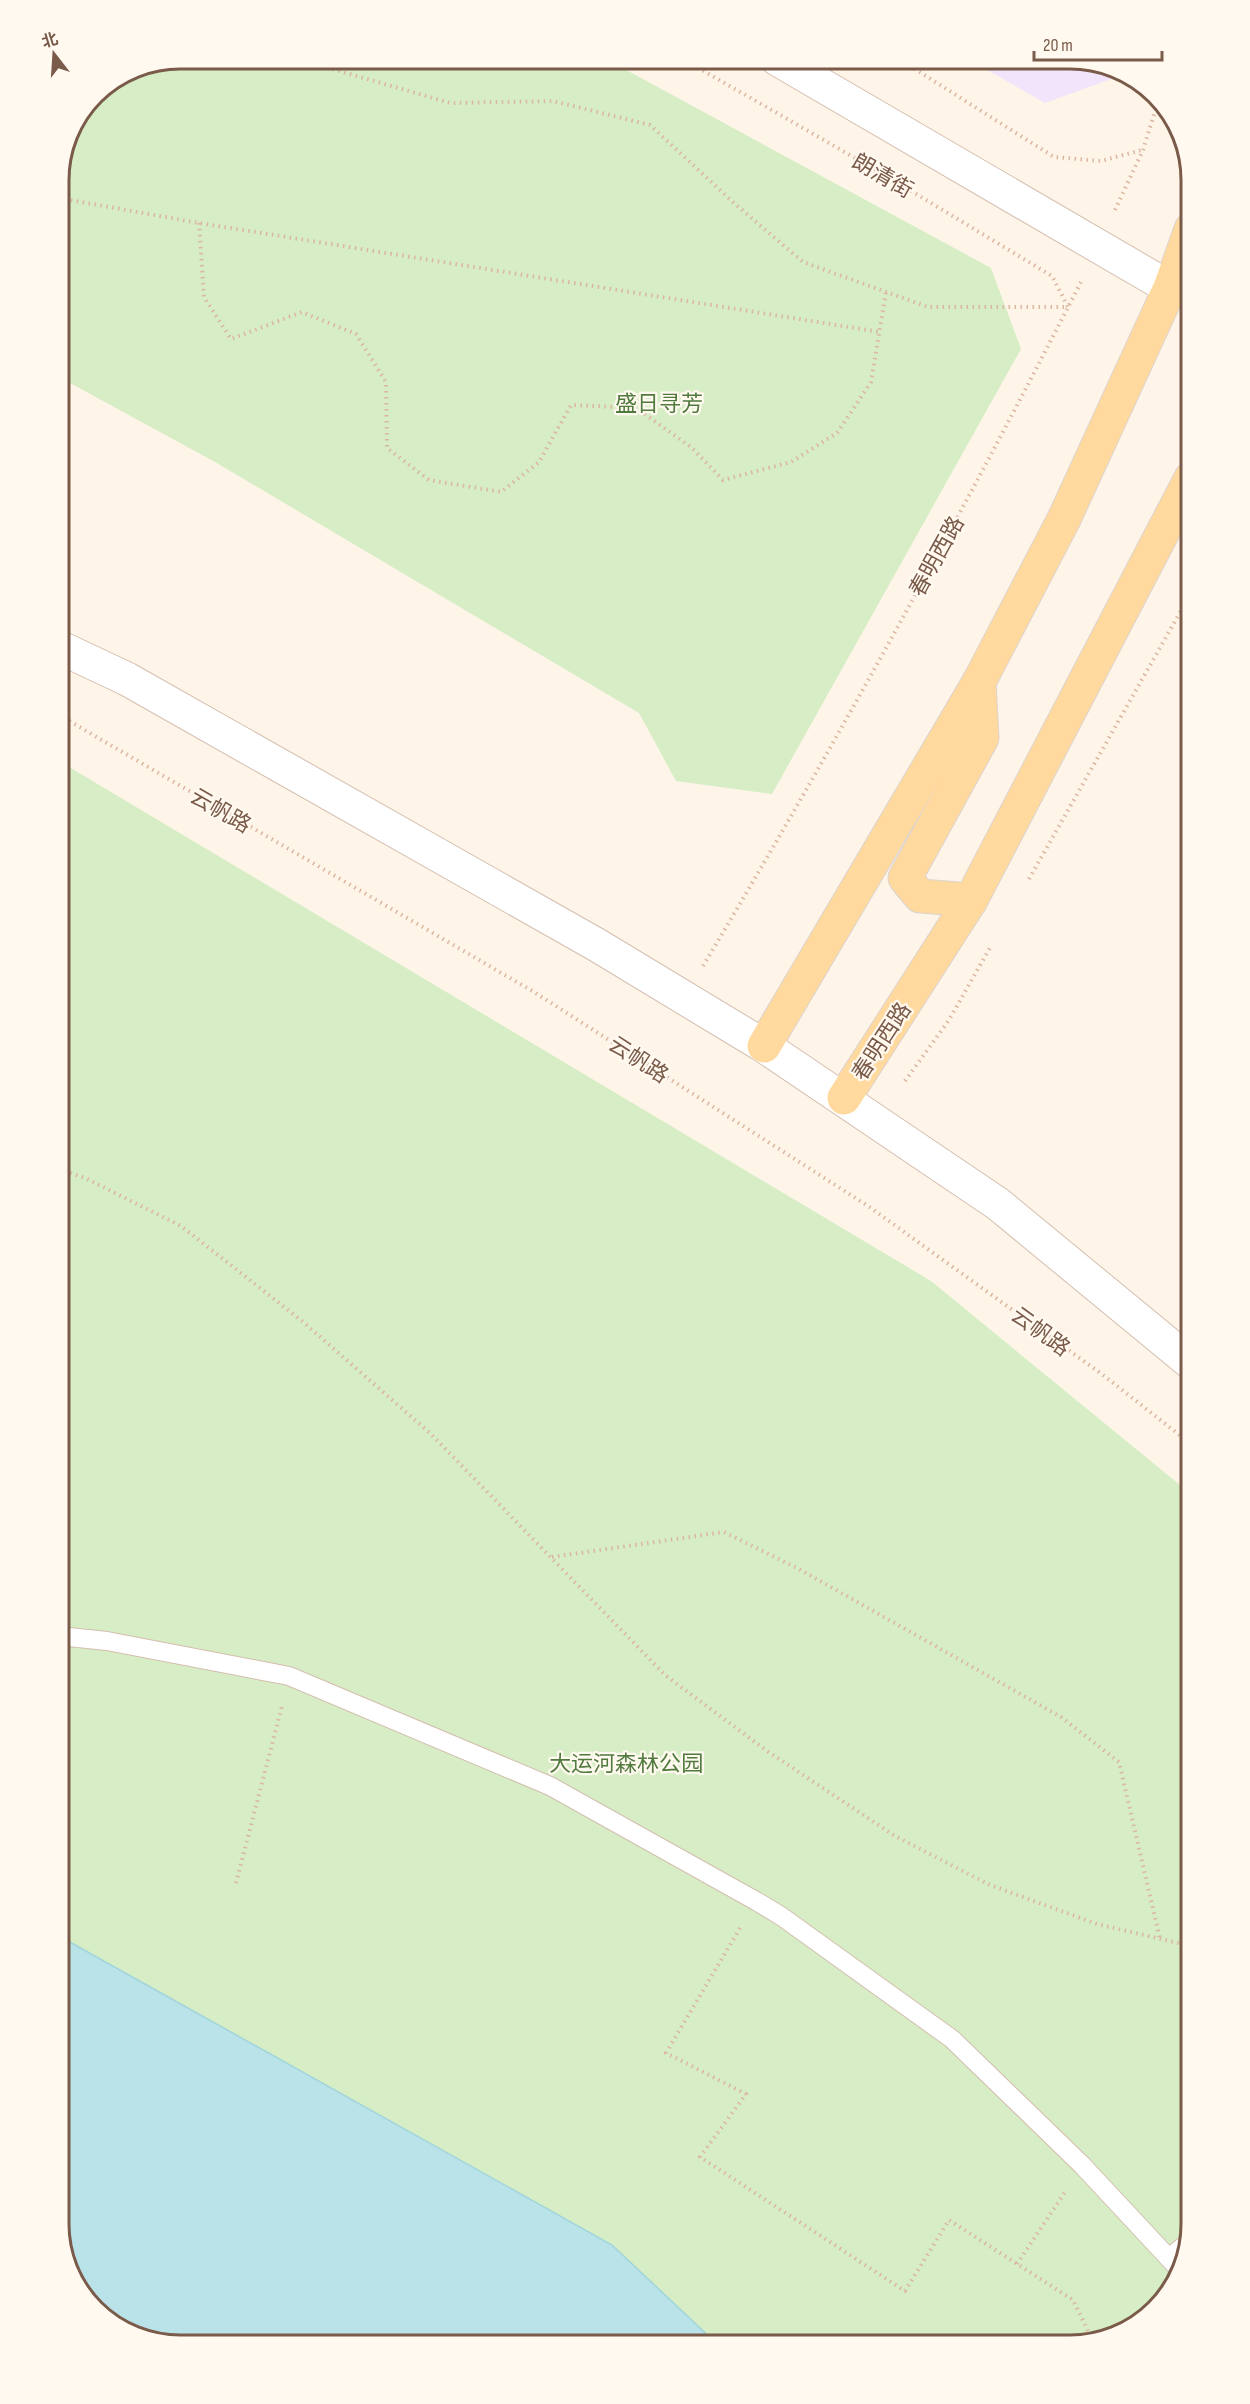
<svg xmlns="http://www.w3.org/2000/svg" width="1250" height="2404" font-family="'Sofia Sans Condensed','Noto Sans SC',sans-serif">
  <style>
    .education { fill: #f2e4fa }
    .green { fill: #d6edc5 }
    .water { fill: #bae3e9; stroke: #a0d4dc; stroke-width: 1.5 }
    .lines { fill: none; stroke-linecap: round; stroke-linejoin: round }
    .service-casing { stroke: #d4beaf; stroke-width: 20 }
    .tertiary-casing { stroke: #d4beaf; stroke-width: 35 }
    .primary-casing { stroke: #dcd4d0; stroke-width: 35 }
    .path { stroke: #dbb6a0; stroke-width: 4; stroke-dasharray: 1.5 4.5; stroke-linecap: butt }
    .service { stroke: #fff; stroke-width: 18 }
    .tertiary { stroke: #fff; stroke-width: 33 }
    .primary { stroke: #ffd99e; stroke-width: 33 }
    .labels { text-anchor: middle; stroke-width: 4.5; stroke-linejoin: round; paint-order: stroke }
    .street-label { font-size: 22px; fill: #7a5a49; stroke: #fff9f0 }
    .park-label { font-size: 22px; fill: #517a3e; stroke: #fff9f0 }
    .rim { fill: none; stroke: #7a5a49; stroke-width: 3 }
  </style>
  <rect width="100%" height="100%" fill="#fef5e8"/>
  <path class="education" d="M968,59H1078L1122,75L1045,103Z"/>
  <g class="green">
    <path d="M180,59H606L991,268L1021,349L772,794L676,781L639,713L215,462L59,377V173L71,127L94,94L134,68Z"/>
    <path d="M59,761L931,1281L1191,1494V2224L1171,2292L1116,2336L1070,2345H173L112,2325L68,2270L59,2224Z"/>
  </g>
  <path class="water" d="M59,1936L612,2245L718,2345H173L112,2325L68,2270L59,2224Z"/>
  <g class="lines">
    <g class="service-casing">
      <g id="service">
        <path d="M59,1636L107,1641L289,1676L550,1786L756,1901L781,1916L952,2039L1082,2165L1178,2268"/>
        <path d="M1169,2258L1185,2245"/>
      </g>
    </g>
    <g class="tertiary-casing">
      <g id="tertiary">
        <path d="M777,59L1170,288"/>
        <path d="M59,647L127,679L597,945L764,1046L998,1204L1191,1363"/>
      </g>
    </g>
    <g class="primary-casing">
      <g id="primary">
        <path d="M971,900L920,896L905,878L982,738L979,682"/>
        <path d="M764,1046L979,682L1064,519L1170,288L1191,229"/>
        <path d="M844,1098L971,900L1191,478"/>
      </g>
    </g>
    <g class="path">
      <path d="M298,59L450,103L553,101L650,125L734,203L803,262L928,307H1068L1052,276L888,177L683,59"/>
      <path d="M899,59L1054,157L1101,161L1142,150"/>
      <path d="M59,198L199,223L880,332"/>
      <path d="M1115,210L1143,150L1158,102"/>
      <path d="M199,223L204,297L231,339L302,312L356,334L386,382L387,448L429,480L501,492L539,462L571,405L636,408L691,447L723,480L791,462L837,433L871,382L886,292"/>
      <path d="M59,715L534,992L868,1206L1103,1375L1191,1444"/>
      <path d="M1029,879L1191,593"/>
      <path d="M703,966C837,742 962,514 1081,282"/>
      <path d="M905,1081L949,1020L991,946"/>
      <path d="M59,1169L85,1178L181,1226L302,1321L431,1434L665,1675L767,1751L895,1836L990,1885L1097,1924L1191,1946"/>
      <path d="M552,1557L724,1532L799,1569L1061,1717L1119,1762L1160,1939"/>
      <path d="M236,1883L282,1706"/>
      <path d="M740,1928L666,2053L746,2094L700,2157L905,2291L949,2220L1073,2300L1093,2341"/>
      <path d="M1017,2264L1065,2192"/>
    </g>
    <use href="#service" class="service"/>
    <use href="#tertiary" class="tertiary"/>
    <use href="#primary" class="primary"/>
  </g>
  <g class="labels">
    <g class="street-label">
      <text transform="translate(883 175) rotate(30)" y="8">朗清街</text>
      <text transform="translate(936 556) rotate(-61)" y="8">春明西路</text>
      <text transform="translate(221 810) rotate(30)" y="8">云帆路</text>
      <text transform="translate(881 1041) rotate(-57)" y="8">春明西路</text>
      <text transform="translate(639 1059) rotate(33)" y="8">云帆路</text>
      <text transform="translate(1041 1331) rotate(36)" y="8">云帆路</text>
    </g>
    <g class="park-label">
      <text x="659" y="411">盛日寻芳</text>
      <text x="626" y="1771">大运河森林公园</text>
    </g>
  </g>
  <path d="M0 0H1250V2404H0ZM180 69H1070A111 111 0 0 1 1181 180V2224A111 111 0 0 1 1070 2335H180A111 111 0 0 1 69 2224V180A111 111 0 0 1 180 69Z" fill="#fff9f0" fill-rule="evenodd"/>
  <path class="rim" d="M180 69H1070A111 111 0 0 1 1181 180V2224A111 111 0 0 1 1070 2335H180A111 111 0 0 1 69 2224V180A111 111 0 0 1 180 69Z"/>
  <g transform="translate(54 54) rotate(343)" stroke="#fff9f0" stroke-width="4.5" paint-order="stroke">
  <path d="M0-4.5L10 22L0 15L-10 22Z" fill="#7a5a49"/>
  <text y="-9" font-size="16" font-weight="bold" text-anchor="middle" fill="#7a5a49">北</text>
  </g>
  <path d="M1034 51v9h128v-9" fill="none" stroke="#7a5a49" stroke-width="3"/>
  <text x="1043" y="51" font-size="18" fill="#7a5a49" stroke="#fff9f0" stroke-width="4.5" paint-order="stroke">20 m</text>
</svg>
